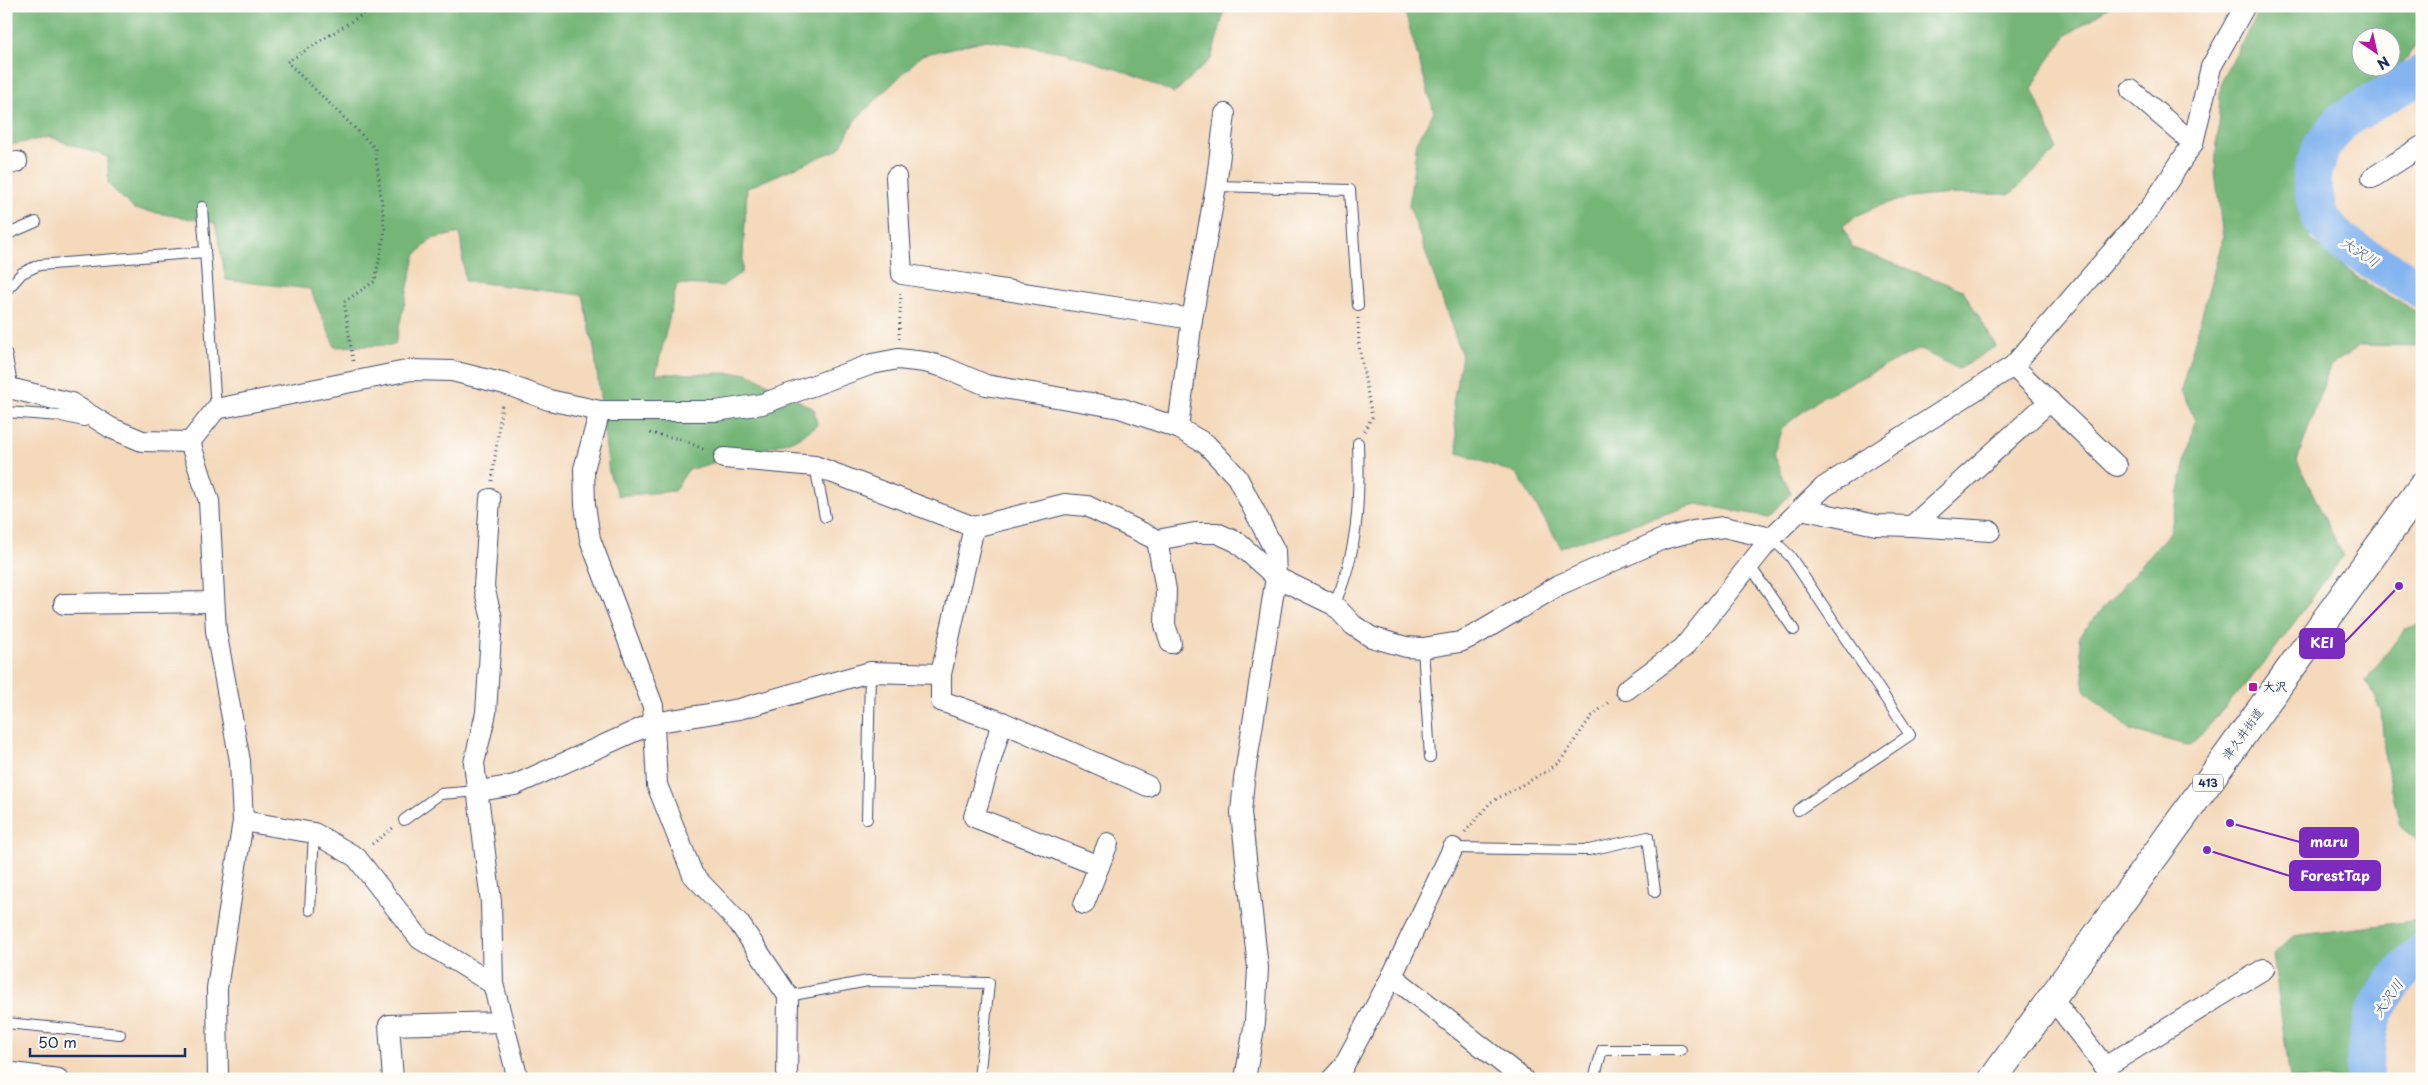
<svg xmlns="http://www.w3.org/2000/svg" width="2428" height="1085" font-family="'Playpen Sans','Klee One',sans-serif">
  <style>
    .forest { fill: #74b678; stroke: #48726b; fill-rule: evenodd }
    .lines { fill: none; stroke-linecap: round; stroke-linejoin: round }
    .river { stroke: #85b5f0; stroke-width: 38 }
    .service-casing { stroke: #3c486c; stroke-width: 12 }
    .minor-casing { stroke: #3c486c; stroke-width: 22 }
    .trunk-casing { stroke: #3c486c; stroke-width: 30 }
    .path { stroke: #3c486c; stroke-width: 3; stroke-dasharray: 1 4; stroke-linecap: butt }
    .service { stroke: #fff; stroke-width: 10 }
    .minor { stroke: #fff; stroke-width: 20 }
    .trunk { stroke: #fff; stroke-width: 28 }
    .poi-dot { fill: #b5179e; stroke: #fdfcf7; stroke-width: 2 }
    .labels { text-anchor: middle; stroke-width: 5; stroke-linejoin: round; paint-order: stroke }
    .shield { fill: #fdfcf7; stroke: #5f6c8c; stroke-width: 1 }
    .shield-label { font-size: 11px; font-weight: bold; fill: #1b2f5e }
    .poi-label { font-size: 12px; font-weight: bold; fill: #1b2f5e; stroke: #fdfcf7; text-anchor: start }
    .street-label { font-size: 12px; fill: #1b2f5e; stroke: #fdfcf7 }
    .water-label { font-size: 14px; font-style: italic; fill: #3b578a; stroke: #fdfcf7 }
    .leader { fill: none; stroke: #7b2cbf; stroke-width: 2 }
    .callout-dot { fill: #7b2cbf; stroke: #fdfcf7; stroke-width: 2 }
    .callout { fill: #7b2cbf; stroke: #7b2cbf; stroke-width: 2 }
    .callout-label { font-size: 14px; text-anchor: middle; font-weight: bold; fill: #fff }
  </style>
  <rect width="100%" height="100%" fill="#fdfcf7"/>
  <filter id="ink" filterUnits="userSpaceOnUse"><feTurbulence type="fractalNoise" baseFrequency=".02" numOctaves="2"/><feDisplacementMap in="SourceGraphic" scale="10" xChannelSelector="R" yChannelSelector="G"/><feConvolveMatrix kernelMatrix="1 2 1 2 8 2 1 2 1" color-interpolation-filters="sRGB"/></filter>
  <filter id="wash" filterUnits="userSpaceOnUse"><feTurbulence type="fractalNoise" baseFrequency=".0096" numOctaves="4" result="noise"/><feDisplacementMap in="SourceGraphic" scale="20" xChannelSelector="R" yChannelSelector="G"/><feGaussianBlur stdDeviation="1.12" result="paint"/><feColorMatrix in="noise" values="0 0 0 0 0 0 0 0 0 0 0 0 0 0 0 0 0 1.4 0 .05"/><feComposite in="paint" operator="in"/></filter>
  <g filter="url(#wash)">
    <rect width="100%" height="100%" fill="#f4d9bb"/>
    <g class="forest">
      <path d="M6,6H1226L1211,59L1174,93L1122,71L1064,52L986,40L922,55L855,120L839,149L747,188L742,272L722,286L677,284L656,374L748,373L814,409L817,426L794,440L688,470L674,491L618,496L609,473L594,347L582,295L465,281L460,233L431,239L415,256L395,345L335,347L310,289L226,280L215,223L134,209L108,184V157L49,137L6,146Z"/>
      <path d="M1403,6H2110L2066,36L2044,66L2032,89L2057,149L2011,194C1957,195 1887,189 1843,226L1853,248L1963,290L1996,346L1959,369L1919,349L1822,397L1783,427L1772,453L1791,493L1769,517L1697,504L1561,547L1517,474L1458,453L1453,403L1462,356L1409,205L1417,140L1434,112Z"/>
      <path d="M2262,6H2422V37L2405,60L2320,140L2302,182L2311,240L2358,278L2422,315V346L2361,345L2330,366L2297,461L2343,556L2266,661L2191,746L2130,730L2085,691L2079,636L2170,532L2195,420L2181,391L2223,238L2215,172L2221,81ZM2360,38H2390V68H2360Z"/>
      <path d="M2422,624V843L2400,826L2385,758L2381,711L2366,680L2405,629Z"/>
      <path d="M2422,920V973L2364,1014L2357,1079H2290L2273,955L2293,936Z"/>
    </g>
    <g class="lines">
      <g class="river">
        <path d="M2422,74L2343,120L2322,146L2311,177L2319,216L2341,242L2422,290"/>
        <path d="M2365,1079C2365,1058 2366,1033 2374,1014C2385,991 2405,970 2422,952"/>
      </g>
    </g>
  </g>
  <g filter="url(#ink)">
    <g class="lines">
      <g class="service-casing">
        <g id="service">
          <path d="M1216,186L1350,190L1358,305"/>
          <path d="M202,207L216,409"/>
          <path d="M6,235L36,222"/>
          <path d="M6,291L22,273L39,265L205,252"/>
          <path d="M6,353L13,389"/>
          <path d="M6,412L61,416L84,421L92,418"/>
          <path d="M815,466L825,517"/>
          <path d="M1771,538L1790,556L1910,735L1798,810"/>
          <path d="M1750,566L1794,630"/>
          <path d="M1334,605C1358,554 1360,499 1358,443"/>
          <path d="M1423,648L1430,757"/>
          <path d="M867,819L870,672"/>
          <path d="M404,820L440,794L479,791"/>
          <path d="M1453,848L1589,850L1648,837L1655,892"/>
          <path d="M310,910L314,833"/>
          <path d="M788,996L868,981L989,983L979,1079"/>
          <path d="M6,1023L120,1034"/>
          <path d="M1594,1079L1602,1050H1681"/>
        </g>
      </g>
      <g class="minor-casing">
        <g id="minor">
          <path d="M2131,90L2193,143"/>
          <path d="M6,165L17,162"/>
          <path d="M896,177L902,274L1192,319"/>
          <path d="M2372,178L2422,146"/>
          <path d="M2013,366L2117,466"/>
          <path d="M13,389L71,403L111,428L142,441L190,442"/>
          <path d="M600,411L584,469L585,505L590,539L653,706L657,785L693,875L739,923L788,996L787,1079"/>
          <path d="M1178,428L1192,319L1216,186L1225,114"/>
          <path d="M190,442L216,409L411,370L452,371L505,384L549,400L600,411H716L762,404L872,364L898,359L925,362L944,367L986,385L1120,408L1178,428L1206,444L1237,477L1275,551L1276,577L1244,780L1241,813L1258,968L1255,1022L1245,1079"/>
          <path d="M190,442L209,501L216,631L240,761L243,821L217,988L218,1079"/>
          <path d="M724,458L815,466L974,527L1065,504L1087,506L1157,540L1195,533H1217L1237,542L1276,577L1334,605L1353,625L1371,637L1406,647L1423,648L1460,642L1477,634L1559,585L1663,539L1694,531L1724,527L1771,538L1824,487L2013,366L2151,207L2193,143L2211,67L2245,6"/>
          <path d="M490,499L484,587L492,619L486,713L474,763L491,902L493,984L518,1079"/>
          <path d="M1801,509L1876,525L1912,526L2050,401"/>
          <path d="M1912,526L1990,531"/>
          <path d="M974,527L941,674V701L1002,722L1148,786"/>
          <path d="M1157,540L1166,590L1165,625L1171,643"/>
          <path d="M64,604L214,602"/>
          <path d="M1626,690L1683,648L1771,538"/>
          <path d="M1002,722L974,817L1099,866"/>
          <path d="M479,791L515,785L653,723L739,709L870,672L941,674"/>
          <path d="M243,821L314,833L356,857L420,939L493,984"/>
          <path d="M1084,904L1108,843"/>
          <path d="M1392,976L1523,1079"/>
          <path d="M2052,998L2105,1067L2264,969"/>
          <path d="M6,1072L58,1079"/>
          <path d="M393,1079L389,1025L502,1022"/>
          <path d="M1332,1079L1343,1067L1392,976L1453,848"/>
        </g>
      </g>
      <g class="trunk-casing">
        <path id="trunk" d="M1993,1079L2422,487"/>
      </g>
      <g class="path">
        <path d="M1358,318L1359,346L1372,417L1364,432"/>
        <path d="M899,339L901,293"/>
        <path d="M353,361L344,302L375,281L385,230L375,148L287,62L371,9L366,6"/>
        <path d="M650,433L681,439L705,450"/>
        <path d="M492,481L502,403"/>
        <path d="M1465,832L1491,802L1549,770L1561,760L1591,717L1610,701"/>
        <path d="M372,844L393,828"/>
      </g>
      <use href="#service" class="service"/>
      <use href="#minor" class="minor"/>
      <use href="#trunk" class="trunk"/>
    </g>
  </g>
  <rect class="poi-dot" x="2248" y="682" width="10" height="10" rx="2.5"/>
  <g class="labels">
    <rect class="shield" x="2193" y="774.5" width="30" height="17" rx="4"/>
    <g class="shield-label">
      <text x="2208" y="787">413</text>
    </g>
    <g class="poi-label">
      <text x="2263" y="691">大沢</text>
    </g>
    <g class="street-label">
      <text transform="translate(2243 734) rotate(-54)" y="4">津久井街道</text>
    </g>
    <g class="water-label">
      <text transform="translate(2360 252) rotate(33)" y="5">大沢川</text>
      <text transform="translate(2388 998) rotate(-55)" y="5">大沢川</text>
    </g>
  </g>
  <path class="leader" d="M2399 586L2344 643M2230 823L2300 842M2207 850L2290 876"/>
  <g class="callout-dot">
    <circle cx="2399" cy="586" r="5"/>
    <circle cx="2230" cy="823" r="5"/>
    <circle cx="2207" cy="850" r="5"/>
  </g>
  <g class="callout">
    <rect x="2300" y="629" width="44" height="29" rx="5"/>
    <rect x="2300" y="828" width="58" height="29" rx="5"/>
    <rect x="2290" y="861" width="90" height="29" rx="5"/>
  </g>
  <g class="callout-label">
    <text x="2322" y="648">KEI</text>
    <text x="2329" y="847">maru</text>
    <text x="2335" y="881">ForestTap</text>
  </g>
  <rect width="2428" height="1085" fill="none" stroke="#fdfcf7" stroke-width="25"/>
  <g transform="translate(2376 52) rotate(146)"><circle r="24" fill="#fdfcf7" stroke="#a3aaba"/>
  <path d="M0-4L9 19L0 12L-9 19Z" fill="#b5179e"/>
  <text y="-8" font-size="14" font-weight="bold" text-anchor="middle" fill="#1b2f5e">N</text>
  </g>
  <path d="M30 1048v8h155v-8" fill="none" stroke="#1b2f5e" stroke-width="2.5"/>
  <text x="38" y="1048" font-size="15" fill="#1b2f5e" stroke="#fdfcf7" stroke-width="4" paint-order="stroke">50 m</text>
</svg>
